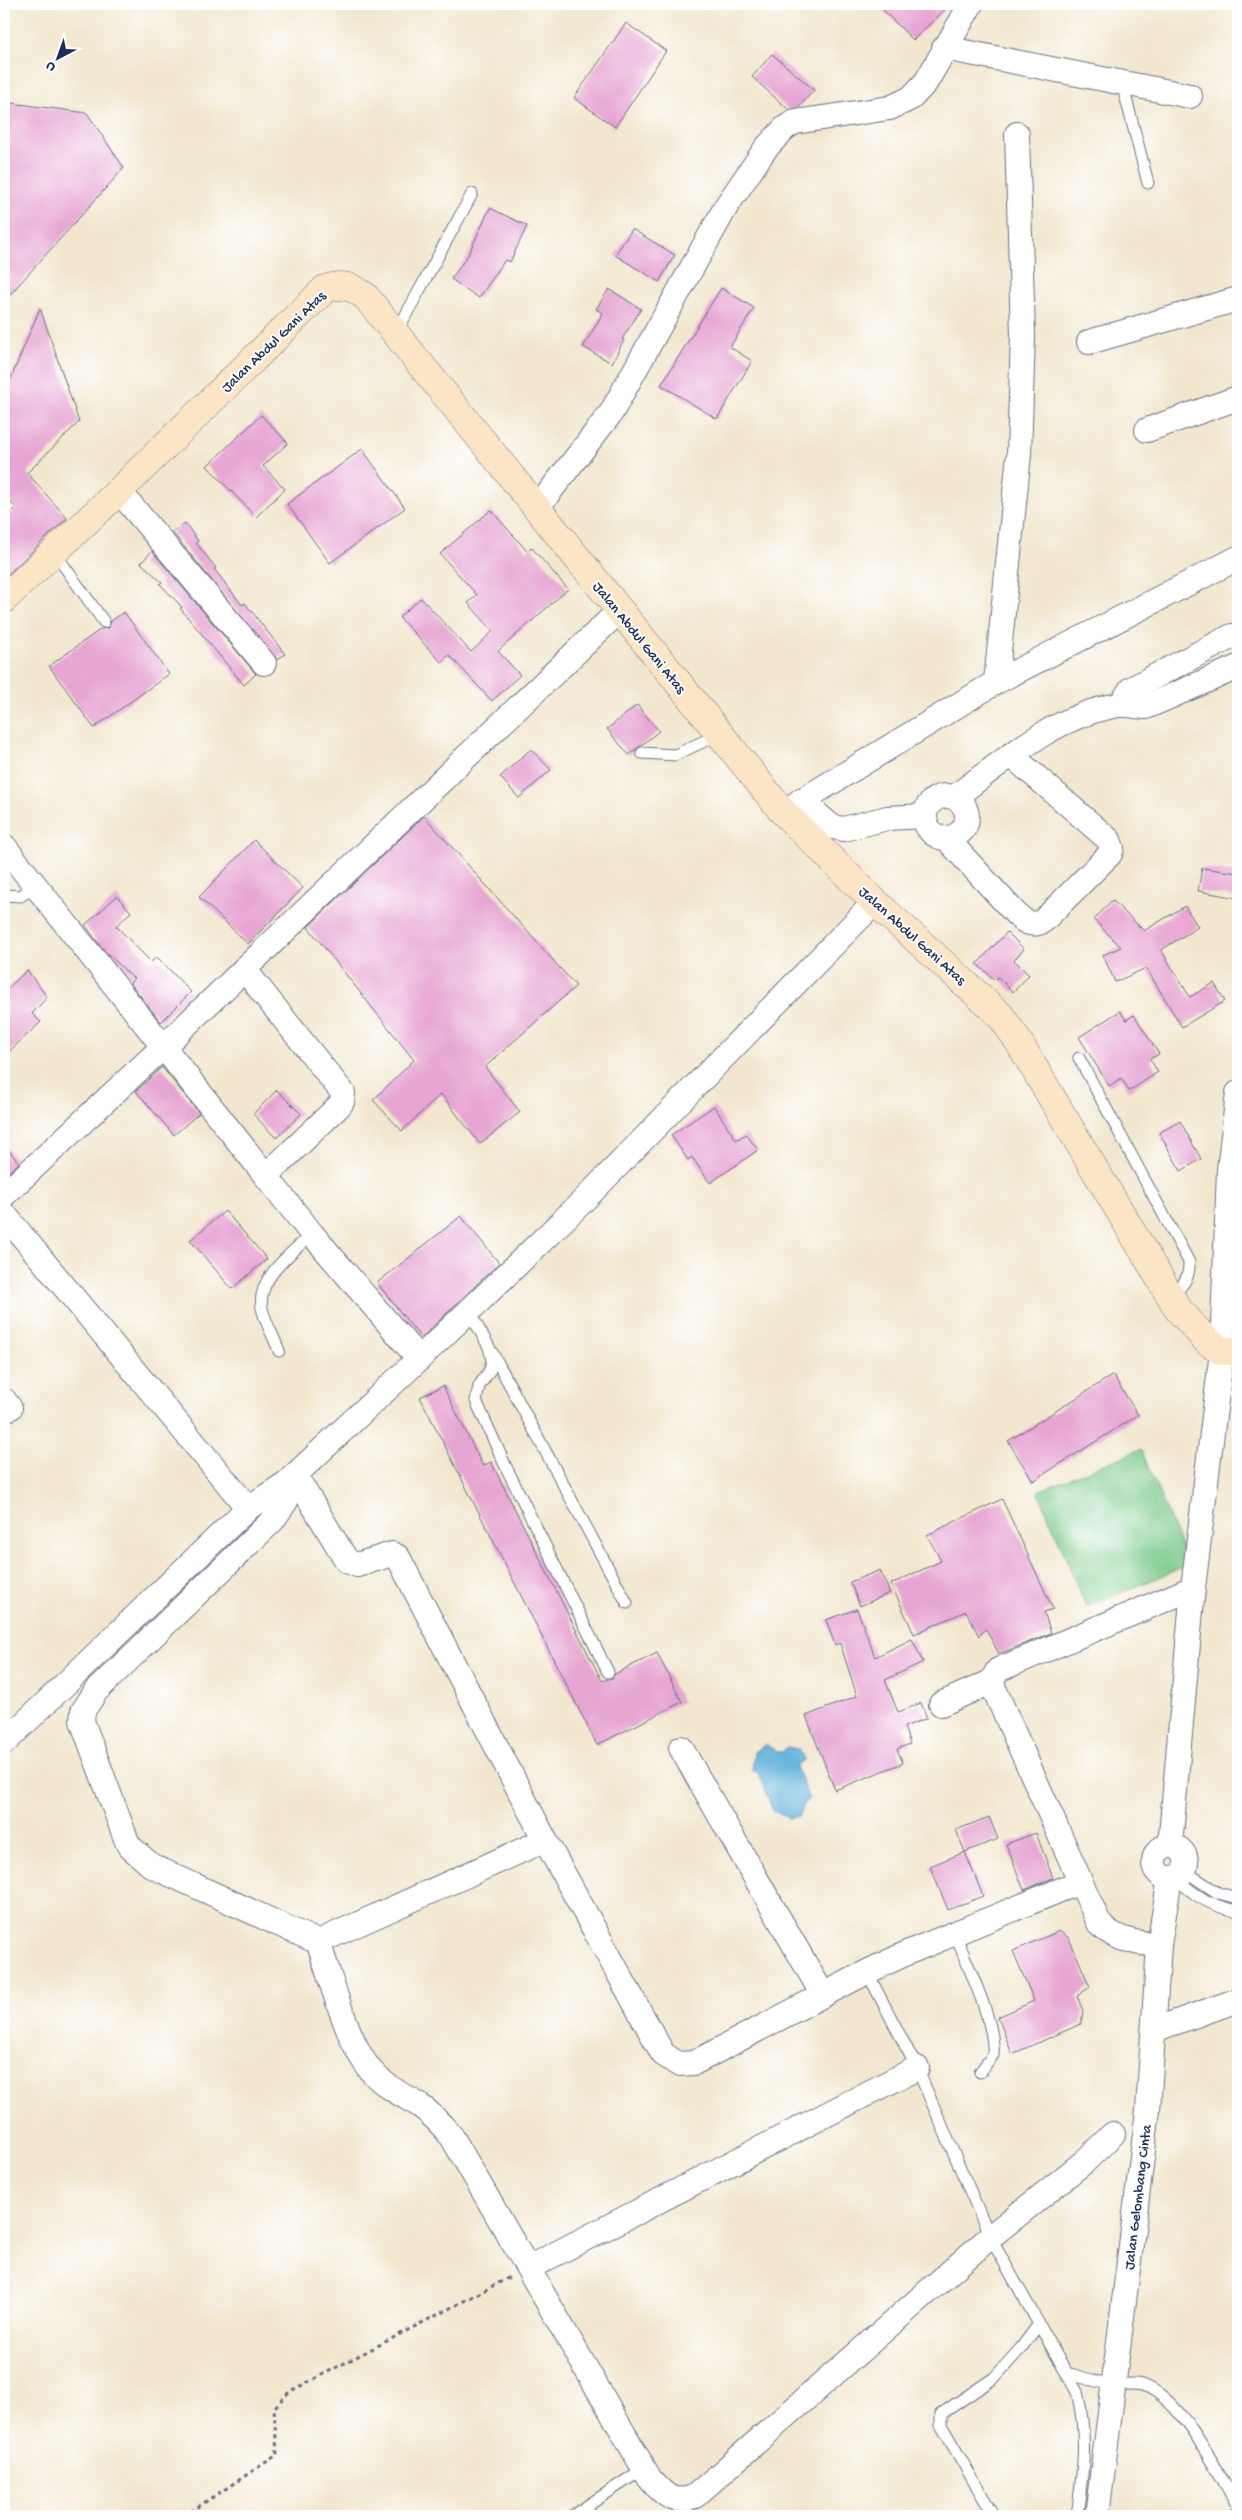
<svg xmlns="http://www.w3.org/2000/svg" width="1242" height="2520" font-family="'Gochi Hand',sans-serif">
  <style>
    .green { fill: #7dcb8b; stroke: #4c7d74 }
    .water { fill: #5fb2da; stroke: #3d709c }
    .building { fill: #e7a5d3 }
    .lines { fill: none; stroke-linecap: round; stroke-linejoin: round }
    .lane-casing { stroke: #666f85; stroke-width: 13 }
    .street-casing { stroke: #666f85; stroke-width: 26 }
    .secondary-casing { stroke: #666f85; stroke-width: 29 }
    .path { stroke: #666f85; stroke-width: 3; stroke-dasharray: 4 4; stroke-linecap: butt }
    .lane { stroke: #fff; stroke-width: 11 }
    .street { stroke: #fff; stroke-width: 24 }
    .secondary { stroke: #fce5c4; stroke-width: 28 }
    .labels { text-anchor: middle; stroke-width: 4; stroke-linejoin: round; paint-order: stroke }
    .street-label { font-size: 15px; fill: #1b2f5e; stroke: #fff }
  </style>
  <rect width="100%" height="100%" fill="#fff"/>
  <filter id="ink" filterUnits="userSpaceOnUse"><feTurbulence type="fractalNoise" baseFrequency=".02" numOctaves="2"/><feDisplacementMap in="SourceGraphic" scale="10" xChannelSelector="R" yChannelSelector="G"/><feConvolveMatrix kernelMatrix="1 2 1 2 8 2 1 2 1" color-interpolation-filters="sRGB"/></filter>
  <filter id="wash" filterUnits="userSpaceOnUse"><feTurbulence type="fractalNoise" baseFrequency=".0096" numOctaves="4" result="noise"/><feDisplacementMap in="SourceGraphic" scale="20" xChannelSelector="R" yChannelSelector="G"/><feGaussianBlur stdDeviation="1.12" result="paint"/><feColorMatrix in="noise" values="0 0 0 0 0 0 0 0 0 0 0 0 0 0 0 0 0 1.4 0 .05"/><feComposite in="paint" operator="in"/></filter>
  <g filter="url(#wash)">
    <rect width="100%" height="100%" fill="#f2e7ce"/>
    <path class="green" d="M1141,1449L1189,1565L1086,1607L1038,1491Z"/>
    <path class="water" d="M766,1744L777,1752H782L787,1747L799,1749L804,1759L796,1767L809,1799L803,1804L800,1816L789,1818L773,1811L758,1773L752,1770L754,1752Z"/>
    <g id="blocks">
      <g class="building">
        <path d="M877,4H951L913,40Z"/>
        <path d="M626,23L666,51L615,127L574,98Z"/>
        <path d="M772,54L814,90L799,107L789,110L752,77Z"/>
        <path d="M4,102L87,113L124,168L4,301Z"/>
        <path d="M490,208L527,226L510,262L505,260L479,298L451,279L468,255Z"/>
        <path d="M632,229L675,255L659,282L615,255Z"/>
        <path d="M721,288L754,308L730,347L752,361L717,419L661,385Z"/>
        <path d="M609,289L641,309L622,339L624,340L612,363L583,347L603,313L596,309Z"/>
        <path d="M40,308L79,422L27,473L67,518L4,578V521L16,508L4,495V395Z"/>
        <path d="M261,415L288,443L263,466L285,489L256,517L207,466Z"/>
        <path d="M362,449L405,508L330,563L287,504Z"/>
        <path d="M491,510L527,551L531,547L568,589L498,651L520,675L492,701L449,655L441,662L399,617L421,598L471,652L493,631L468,603L477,595L440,554Z"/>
        <path d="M185,523L198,541L196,543L216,568L214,569L242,605L245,603L285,654L277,660L172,532Z"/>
        <path d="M152,551L256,674L244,685L180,608L182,607L160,584L162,582L141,563Z"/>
        <path d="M124,612L169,674L94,728L49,666L101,629L109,628L111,621Z"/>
        <path d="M637,705L659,731L629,755L607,729Z"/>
        <path d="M531,749L551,770L519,798L500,777Z"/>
        <path d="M424,816L576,986L485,1067L520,1112L480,1144L441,1094L402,1131L373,1100L414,1060L308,927Z"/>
        <path d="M254,840L303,888L248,944L199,897Z"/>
        <path d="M1202,868L1238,873V898L1198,891Z"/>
        <path d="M117,896L131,912L116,926L151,962L157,957L191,992L161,1022L130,983L134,979L103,949L85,925Z"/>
        <path d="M1112,900L1144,931L1185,906L1198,927L1161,950L1190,997L1214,983L1225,1001L1182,1027L1146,968L1115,982L1103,955L1121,947L1094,920Z"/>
        <path d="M1007,932L1024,949L1014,960L1029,975L1013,992L998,977L995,980L977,964Z"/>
        <path d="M27,970L47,997L32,1014L41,1022L4,1056V992Z"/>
        <path d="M1120,1011L1126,1020L1134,1015L1159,1054L1150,1059L1158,1072L1129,1091L1121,1078L1109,1086L1079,1037Z"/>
        <path d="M162,1067L199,1113L174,1135L136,1091Z"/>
        <path d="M277,1090L301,1114L276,1138L253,1114Z"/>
        <path d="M714,1106L736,1140L746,1134L758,1150L710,1183L692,1157L688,1160L671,1135Z"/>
        <path d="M1180,1121L1201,1159L1181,1171L1159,1133Z"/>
        <path d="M4,1144L19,1163L4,1176Z"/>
        <path d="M225,1211L267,1259L232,1289L190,1240Z"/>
        <path d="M461,1216L499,1263L421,1338L377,1283Z"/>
        <path d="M1113,1375L1138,1415L1033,1481L1008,1441Z"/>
        <path d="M443,1386L483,1466L491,1462L602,1681L612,1678L615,1674L657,1653L682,1702L597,1745L420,1397Z"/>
        <path d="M1002,1499L1053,1609L1044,1612L1051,1633L999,1654L986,1629L979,1636L966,1611L914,1634L891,1584L941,1561L927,1535Z"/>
        <path d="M880,1570L890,1593L860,1606L850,1582Z"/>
        <path d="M857,1609L875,1657L912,1639L923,1662L885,1680L898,1712L921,1703L927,1718L904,1727L910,1744L897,1749L903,1763L835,1790L806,1716L857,1696L840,1643L835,1645L826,1620Z"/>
        <path d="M989,1817L998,1839L965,1852L983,1896L948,1910L930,1866L965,1852L956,1830Z"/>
        <path d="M1036,1833L1053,1878L1024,1890L1006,1844Z"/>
        <path d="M1059,1931L1069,1938L1090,1987L1077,1996L1083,2011L1081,2024L1012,2054L998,2017L1034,2001L1013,1951Z"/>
      </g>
    </g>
  </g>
  <g filter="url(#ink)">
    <use href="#blocks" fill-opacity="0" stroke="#666f85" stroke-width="1"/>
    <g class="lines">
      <g class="lane-casing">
        <g id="lane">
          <path d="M1122,83L1148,183"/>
          <path d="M396,333L472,194"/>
          <path d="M54,552L104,622"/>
          <path d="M642,753L675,755L719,734"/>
          <path d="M4,895L21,896L35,885"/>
          <path d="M1079,1058L1189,1262C1190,1279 1182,1285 1172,1297"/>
          <path d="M469,1311L489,1347L492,1360L490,1370L479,1386L476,1401L506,1467L608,1672"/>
          <path d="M279,1351C274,1337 265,1322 262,1308C256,1278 293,1252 312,1234"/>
          <path d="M492,1352L627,1603"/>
          <path d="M1183,1870L1218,1893L1238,1898"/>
          <path d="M1176,1877C1193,1896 1212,1907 1238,1911"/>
          <path d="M955,1933C967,1966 996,2022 993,2055L980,2072"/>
          <path d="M867,1972L917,2068L990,2237L1077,2392C1088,2436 1083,2472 1077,2516"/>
          <path d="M1067,2373C1081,2377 1096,2382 1111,2384C1121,2386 1132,2382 1142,2385C1182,2397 1217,2472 1238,2506"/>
          <path d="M572,2516L643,2469"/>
          <path d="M994,2516L941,2425V2414L994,2378L1021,2348L1039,2324"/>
        </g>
      </g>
      <g class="street-casing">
        <g id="street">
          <path d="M944,48L1190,96"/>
          <path d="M1089,342L1238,299"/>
          <path d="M1147,430L1238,398"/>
          <path d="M119,491L264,663"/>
          <path d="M537,508L611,413L727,205L766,148L785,128L795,122L890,108L911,98L926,82L971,4"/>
          <path d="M996,682L1019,454L1023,336L1017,134"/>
          <path d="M1121,704L1131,689L1232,636L1238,638"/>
          <circle cx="946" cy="817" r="21"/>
          <path d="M955,797C1004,760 1056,715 1119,705C1127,704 1137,707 1146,707L1238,667"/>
          <path d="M801,800L832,827L844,829L887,818L925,816"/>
          <path d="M783,812L996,682L1238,558"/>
          <path d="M946,838L1015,913C1024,922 1031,927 1043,921L1110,854L1112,848L1109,840L1011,755"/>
          <path d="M4,846L312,1234L419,1359"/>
          <path d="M875,902L580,1204L419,1359L295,1475L288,1482L286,1501L272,1521L96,1691L83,1711L82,1721L126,1839L129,1846L152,1866L318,1942C331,1978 349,2050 375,2075C387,2088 404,2096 419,2105C432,2114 442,2125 452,2137L650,2479C663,2494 674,2506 695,2496L990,2237L1084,2162L1113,2134"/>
          <path d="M244,969L343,1093L342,1102L339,1106L266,1176"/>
          <path d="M4,1195L164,1046L619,611"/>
          <path d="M4,1214L248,1508"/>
          <path d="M4,1400L10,1408"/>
          <path d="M295,1475L347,1561L357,1565L392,1554L398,1557L545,1840L663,2054L678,2064L694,2063L867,1972L909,1952L1080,1882"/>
          <path d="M941,1704L991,1682"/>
          <path d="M4,1743L248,1508L288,1482"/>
          <path d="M681,1748L823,1995"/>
          <path d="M1170,1846L1193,1588L1222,1351L1229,1170L1238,1093"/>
          <circle cx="1170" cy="1862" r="16"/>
          <path d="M318,1942L545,1840"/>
          <path d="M1159,1945C1136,1943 1118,1941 1100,1925L991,1682L998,1670L1193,1588"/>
          <path d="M1154,2030L1238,2000"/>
          <path d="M528,2268L917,2068"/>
          <path d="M1097,2516L1148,2110L1159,1945L1170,1878"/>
        </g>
      </g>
      <g class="secondary-casing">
        <path id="secondary" d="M4,599L119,491L325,289C342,283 352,286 366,297L783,812L875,902L1000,1015L1015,1036L1178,1309L1207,1341L1222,1351H1238"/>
      </g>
      <path class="path" d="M184,2516L277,2455L274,2408L289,2392L510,2277"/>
      <use href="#lane" class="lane"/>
      <use href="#street" class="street"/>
      <use href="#secondary" class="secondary"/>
    </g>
  </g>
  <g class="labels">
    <g class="street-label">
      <text transform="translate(273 341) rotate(-44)" y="5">Jalan Abdul Gani Atas</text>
      <text transform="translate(640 637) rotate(51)" y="5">Jalan Abdul Gani Atas</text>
      <text transform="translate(913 935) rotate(42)" y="5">Jalan Abdul Gani Atas</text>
      <text transform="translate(1137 2197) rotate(-83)" y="5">Jalan Gelombang Cinta</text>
    </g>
  </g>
  <rect width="1242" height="2520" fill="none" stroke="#fff" stroke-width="20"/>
  <g transform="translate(58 58) rotate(221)" stroke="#ffffff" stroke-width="4" paint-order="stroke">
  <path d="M0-4L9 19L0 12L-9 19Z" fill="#1b2f5e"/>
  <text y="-8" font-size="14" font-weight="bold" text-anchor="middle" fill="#1b2f5e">U</text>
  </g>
</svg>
